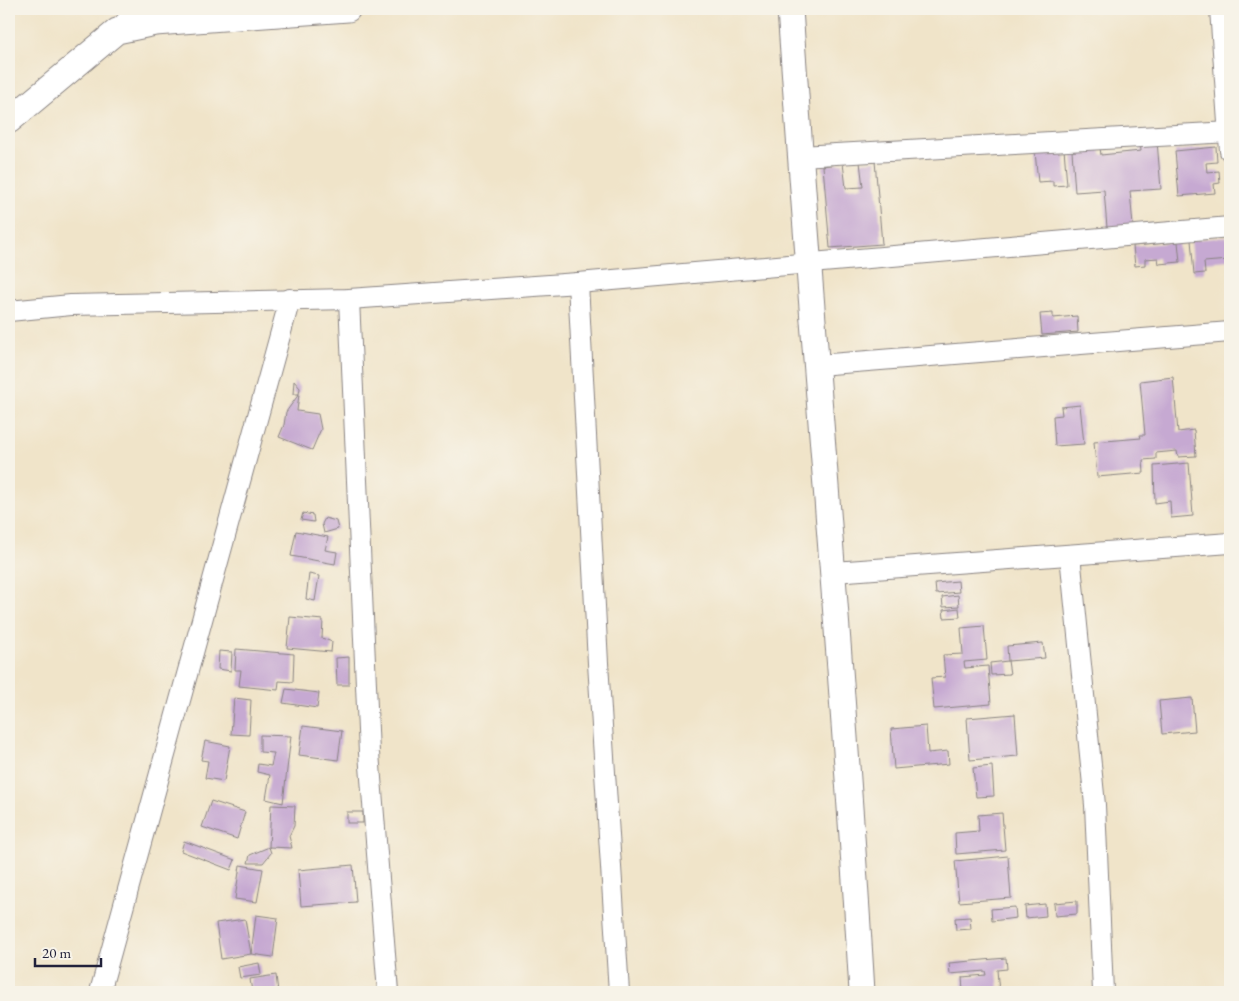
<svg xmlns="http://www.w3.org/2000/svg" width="1239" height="1001" font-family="'EB Garamond',serif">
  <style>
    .building { fill: #c6a9d2 }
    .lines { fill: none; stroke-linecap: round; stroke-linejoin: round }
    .minor-casing { stroke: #898382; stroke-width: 22 }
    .tertiary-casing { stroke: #898382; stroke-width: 27 }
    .minor { stroke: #fff; stroke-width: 20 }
    .tertiary { stroke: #fff; stroke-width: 25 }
  </style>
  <rect width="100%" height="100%" fill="#f7f3e8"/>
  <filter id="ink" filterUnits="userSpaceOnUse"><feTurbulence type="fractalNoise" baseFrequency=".02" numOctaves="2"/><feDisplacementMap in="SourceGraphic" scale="10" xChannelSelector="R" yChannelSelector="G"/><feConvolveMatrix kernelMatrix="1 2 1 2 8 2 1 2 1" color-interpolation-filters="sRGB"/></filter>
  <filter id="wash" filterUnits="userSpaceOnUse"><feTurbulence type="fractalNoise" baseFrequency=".0096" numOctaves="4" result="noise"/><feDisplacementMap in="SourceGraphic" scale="20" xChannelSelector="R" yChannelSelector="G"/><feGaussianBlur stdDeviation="1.12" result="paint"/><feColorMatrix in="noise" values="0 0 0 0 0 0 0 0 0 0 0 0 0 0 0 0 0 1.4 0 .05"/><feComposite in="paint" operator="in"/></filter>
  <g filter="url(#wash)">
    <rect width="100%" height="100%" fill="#f0e4c9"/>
    <g id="blocks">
      <g class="building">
        <path d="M1157,141L1161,189L1130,191L1133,226L1107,228L1104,190L1075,192L1072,151L1100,148L1101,155L1141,151L1140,142Z"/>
        <path d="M1216,147L1217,162L1206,163L1207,172L1219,171L1220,183L1214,184L1215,193L1179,196L1175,151Z"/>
        <path d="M1064,149L1067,185L1053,186V181L1038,182L1035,152Z"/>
        <path d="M875,161L882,244L830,248L823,166L843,163L846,188L863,187L860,162Z"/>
        <path d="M1227,237L1229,260L1204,262L1205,273L1194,274L1191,240Z"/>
        <path d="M1178,242L1180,262L1159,264L1158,258L1145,259V265L1135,266L1133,246Z"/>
        <path d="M1053,313V318L1077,316L1078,332L1042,335L1040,314Z"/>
        <path d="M1173,377L1178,432L1194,430L1196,456L1178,457L1177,451L1156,453V459L1143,460L1144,473L1097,477L1094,442L1141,438L1140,435H1145L1140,381Z"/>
        <path d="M294,381L300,388L299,394H293Z"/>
        <path d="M299,394L297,411L318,414L321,429L312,450L279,437L284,425L286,412Z"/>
        <path d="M1080,405L1084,444L1055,446L1053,416L1062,415L1061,407Z"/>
        <path d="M1189,463L1193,516L1171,518L1170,501L1155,503L1154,466Z"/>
        <path d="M303,513L313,515L314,522L301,520Z"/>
        <path d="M325,518L336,521L338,529L324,533L322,524Z"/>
        <path d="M296,531L328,537L325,550L337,552L335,564L291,556Z"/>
        <path d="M309,574L319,576L315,601L306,599Z"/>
        <path d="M958,581L959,592L936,594L935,583Z"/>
        <path d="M958,595L959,606L943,607L942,597Z"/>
        <path d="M959,608L960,617L944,618L943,610Z"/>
        <path d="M290,617L323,620L322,638L332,642L331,652L287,648Z"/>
        <path d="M984,626L987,660L964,662L965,668L988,666L991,704L934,709L931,678L945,677L943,655L963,654L961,628Z"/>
        <path d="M1043,643L1045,658L1008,661L1007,646Z"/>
        <path d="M236,649L294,654L293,682L279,681L278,690L239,686L241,670H235Z"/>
        <path d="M219,651L232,652L231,671L218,669Z"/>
        <path d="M349,657V685H337L336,658Z"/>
        <path d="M1008,661L1010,674L991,675L990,663Z"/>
        <path d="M286,689L319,693L317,708L283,703Z"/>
        <path d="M234,698L251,700L249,735L231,734Z"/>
        <path d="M1192,698L1195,731L1162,734L1159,701Z"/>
        <path d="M1015,714L1018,756L970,760L967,718Z"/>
        <path d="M303,726L342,731L338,760L299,755Z"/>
        <path d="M926,726L928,753L948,751L949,764L894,769L891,729Z"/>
        <path d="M260,735L291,736L283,803L266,799L270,775L257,772L258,764L271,766L274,753L260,752Z"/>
        <path d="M205,741L230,746L224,781L205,778L208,761L201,760Z"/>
        <path d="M992,766L994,796L976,797L973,768Z"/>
        <path d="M211,801L245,812L237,839L202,827Z"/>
        <path d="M271,805L295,806L294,826L289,836L292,848L269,847L271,853L263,863H248L250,855L269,847Z"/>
        <rect x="347" y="812" width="16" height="11"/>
        <path d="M1002,813L1005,850L956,854L955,833L979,831L978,815Z"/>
        <path d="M184,841L235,860L231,870L181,851Z"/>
        <path d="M1008,856L1011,898L959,902L955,861Z"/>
        <path d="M240,865L263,869L257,902L235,899Z"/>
        <path d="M353,865L356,902L301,906L298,870Z"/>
        <path d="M1077,901V914L1055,916L1054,903Z"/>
        <path d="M1045,904L1046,916L1026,918L1025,906Z"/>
        <path d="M1015,907L1016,918L992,921L991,909Z"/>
        <path d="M256,915L278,918L273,957L251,954L221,959L216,923L245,919L251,954Z"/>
        <path d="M970,917L971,929L956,930L955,918Z"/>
        <path d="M1006,958L1007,969L997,970L999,992H987V989L963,991L962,977L986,975L985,971L950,974L949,963Z"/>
        <path d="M259,963L261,975L240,978L238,967Z"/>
        <path d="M276,975L278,992H252L250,979Z"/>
      </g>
    </g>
  </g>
  <g filter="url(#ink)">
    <use href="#blocks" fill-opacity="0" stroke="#898382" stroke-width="1"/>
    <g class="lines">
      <g class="minor-casing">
        <g id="minor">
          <path d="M1220,9L1230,151"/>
          <path d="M117,31L138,9"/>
          <path d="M800,156L1230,132"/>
          <path d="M578,283L598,663L619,992"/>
          <path d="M349,299L369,753L388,992"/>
          <path d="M9,311L71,305L349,299L578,283L1230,227"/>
          <path d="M818,365L1230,332"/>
          <path d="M1070,555L1095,805L1103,992"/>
          <path d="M834,572L1230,543"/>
          <path d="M100,992L290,299"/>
        </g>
      </g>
      <g class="tertiary-casing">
        <g id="tertiary">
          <path d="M790,9C812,337 843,664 862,992"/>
          <path d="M9,121L117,31L155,23L348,9"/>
        </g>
      </g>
      <use href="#minor" class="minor"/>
      <use href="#tertiary" class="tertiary"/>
    </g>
  </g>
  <rect width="1239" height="1001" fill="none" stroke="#f7f3e8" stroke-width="30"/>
  <path d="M35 958v8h66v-8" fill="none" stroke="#22223b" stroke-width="2.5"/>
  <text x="42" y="958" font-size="15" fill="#22223b" stroke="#f7f3e8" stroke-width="4" paint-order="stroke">20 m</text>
</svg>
